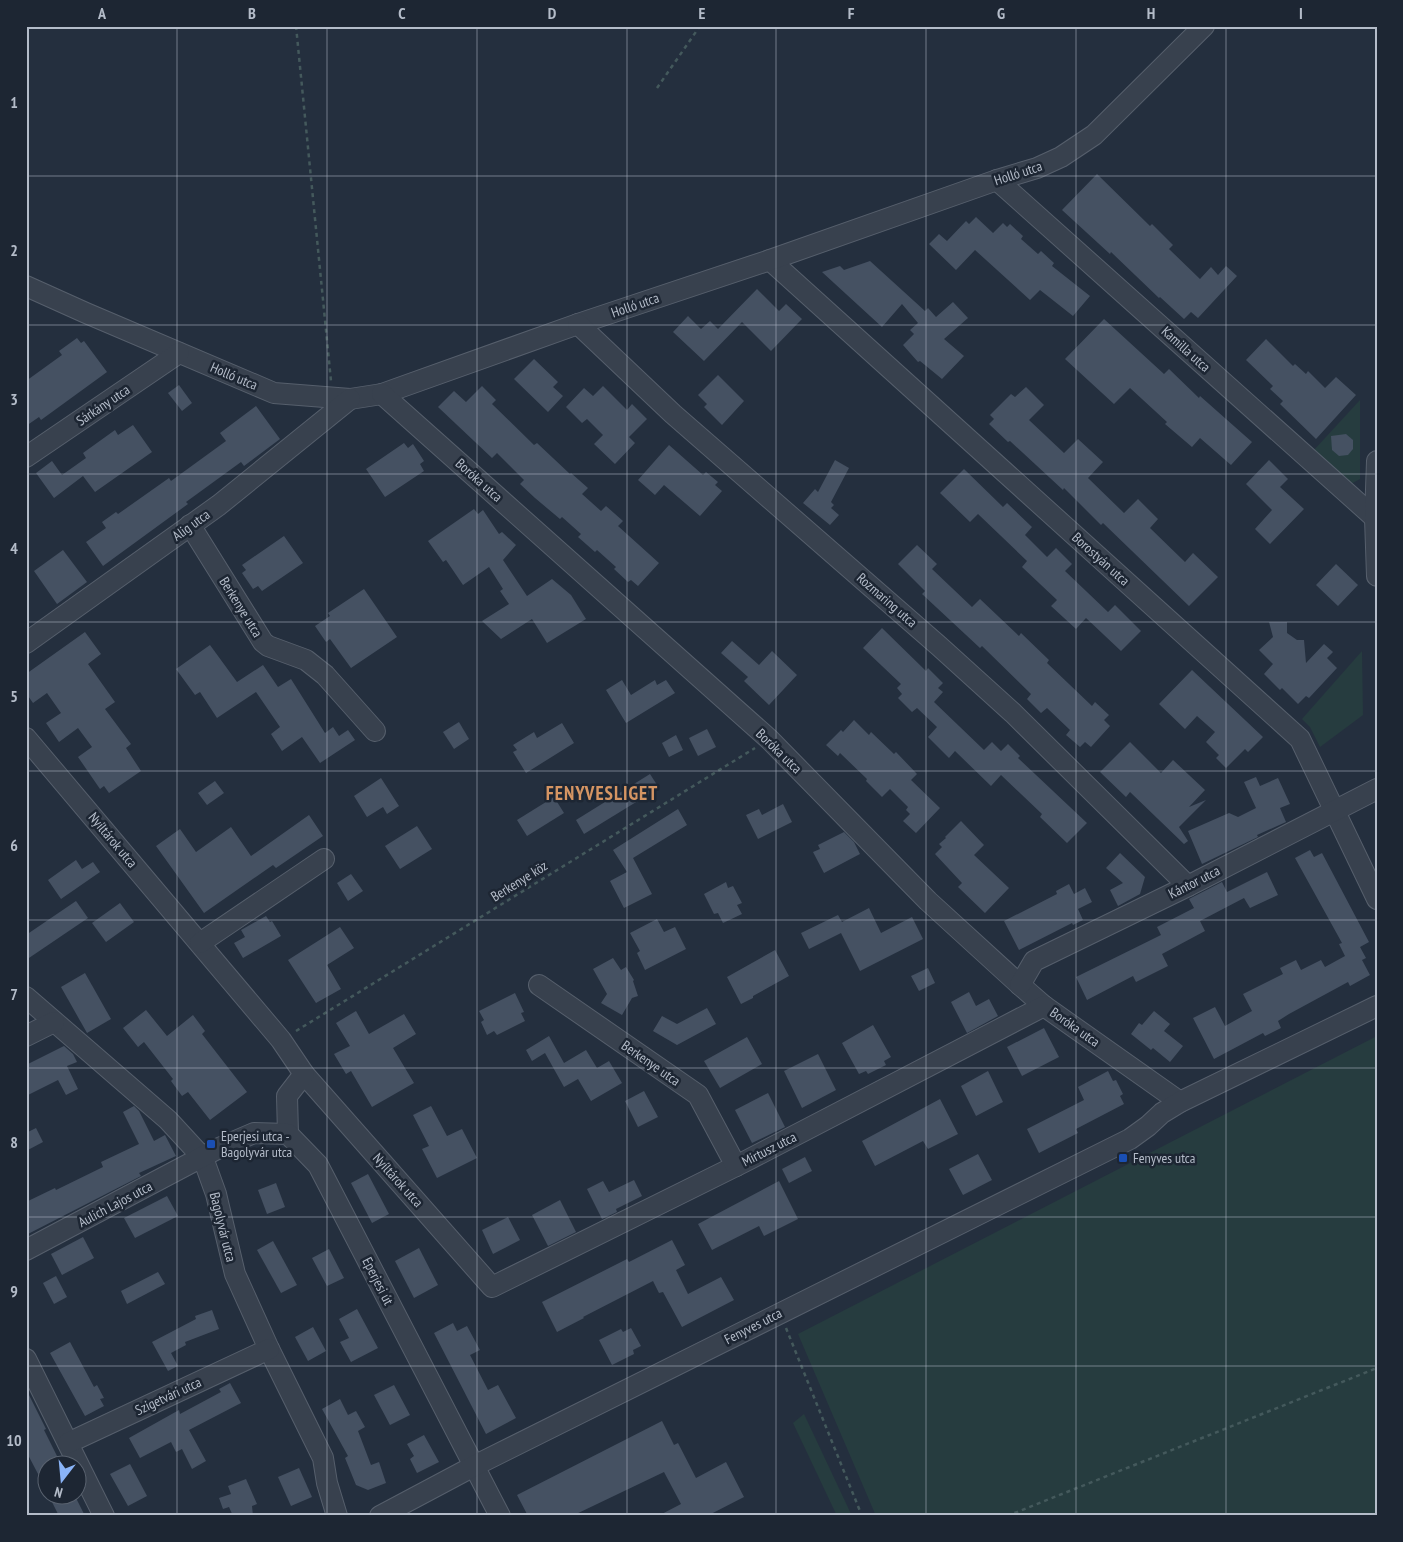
<svg xmlns="http://www.w3.org/2000/svg" width="1403" height="1542" font-family="'PT Sans Narrow',sans-serif">
  <style>
    .green { fill: #263c3f }
    .building { fill: #455162 }
    .lines { fill: none; stroke-linecap: round; stroke-linejoin: round }
    .minor-casing { stroke: #565f6c; stroke-width: 22 }
    .path { stroke: #44595c; stroke-width: 2.5; stroke-dasharray: 4 4; stroke-linecap: butt }
    .minor { stroke: #38414e; stroke-width: 20 }
    .grid { fill: none; stroke: #b4bcc9; stroke-width: 1; stroke-opacity: 0.55 }
    .transit-dot { fill: #1a4fb4; stroke: #1d2633; stroke-width: 2 }
    .labels { text-anchor: middle; stroke-width: 5; stroke-linejoin: round; paint-order: stroke }
    .street-label { font-size: 14px; fill: #b4bcc9; stroke: #1d2633 }
    .poi-label { font-size: 14px; fill: #b4bcc9; stroke: #1d2633; text-anchor: start }
    .district-label { font-size: 19px; font-weight: bold; letter-spacing: 1px; fill: #d59563; stroke: #1d2633 }
    .neatline { fill: none; stroke: #b4bcc9; stroke-width: 2 }
    .grid-label { font-size: 16px; text-anchor: middle; font-weight: bold; fill: #b4bcc9 }
  </style>
  <rect width="100%" height="100%" fill="#242f3e"/>
  <g class="green">
    <path d="M1360,400V479L1351,484L1314,450Z"/>
    <path d="M1362,651L1363,715L1320,747L1310,727L1302,719Z"/>
    <path d="M1377,1036V1516H876L798,1334Z"/>
    <path d="M804,1414L852,1516H837L793,1423Z"/>
  </g>
  <g class="building">
    <path d="M1097,174L1150,226L1152,224L1173,245L1169,249L1200,279L1211,267L1218,275L1226,266L1237,276L1198,318L1191,312L1184,319L1160,297L1159,298L1111,252L1110,254L1062,210Z"/>
    <path d="M976,217L993,233L1003,223L1007,227L1010,224L1023,236L1021,239L1038,254L1041,251L1054,263L1052,266L1090,296L1073,316L1040,290L1030,300L975,250L956,270L929,244L939,234L947,241L966,221L969,224Z"/>
    <path d="M870,261L925,311L928,308L936,317L953,302L968,318L944,339L964,356L942,379L920,361L918,362L903,345L914,334L910,330L918,323L902,304L882,327L822,272L840,266L844,270Z"/>
    <path d="M757,289L779,311L786,304L802,319L771,351L742,322L704,361L673,332L688,316L701,329L710,321L718,329Z"/>
    <path d="M1104,319L1164,374L1169,369L1199,398L1200,396L1252,442L1231,465L1200,438L1192,447L1165,424L1167,422L1130,388L1114,404L1065,359Z"/>
    <path d="M77,338L81,343L84,341L107,372L41,420L39,417L26,426V381L62,355L59,351Z"/>
    <path d="M1266,339L1293,366L1295,364L1306,374L1308,371L1325,388L1336,377L1356,395L1316,439L1280,404L1283,401L1270,389L1273,386L1246,360Z"/>
    <path d="M534,359L558,382L553,387L563,396L548,412L514,379Z"/>
    <path d="M718,375L744,401L722,425L704,407L707,404L698,395Z"/>
    <path d="M179,385L192,403L182,411L168,393Z"/>
    <path d="M482,386L496,400L492,404L534,445L537,443L570,474L571,473L588,488L582,494L601,511L606,506L623,521L618,526L659,563L638,586L631,580L628,582L614,569L616,567L597,550L595,552L578,537L581,534L562,517L560,519L535,498L520,484L524,480L497,453L492,458L438,407L454,391L466,402Z"/>
    <path d="M603,386L627,410L632,404L647,419L629,437L635,443L615,464L594,444L603,435L587,419L582,423L566,407L584,388L593,396Z"/>
    <path d="M1026,387L1044,405L1029,420L1064,453L1078,439L1103,462L1088,478L1124,513L1138,499L1158,519L1150,528L1185,562L1193,553L1218,577L1189,606L1103,523L1101,525L1064,488L1063,490L1010,441L1008,442L989,424L994,419L990,415L1011,394L1015,397Z"/>
    <path d="M256,406L280,439L244,466L241,462L186,502L188,504L103,566L86,542L106,528L102,522L116,512L118,514L169,478L171,481L226,441L220,433Z"/>
    <path d="M133,425L152,452L95,492L83,476L54,498L36,473L52,461L62,475L86,458L83,453L115,430L118,435Z"/>
    <path d="M1346,434L1353,440V449L1348,455L1339,456L1332,450L1331,436Z"/>
    <path d="M404,443L408,448L413,444L424,461L420,464L424,471L385,497L366,469Z"/>
    <path d="M669,445L703,475L706,472L718,482L715,485L722,491L700,516L664,485L655,495L638,480Z"/>
    <path d="M835,460L849,468L831,502L834,505L831,508L839,515L830,525L803,503L815,489L818,492Z"/>
    <path d="M1269,460L1288,479L1280,487L1304,509L1270,544L1255,529L1272,510L1246,484Z"/>
    <path d="M964,469L1003,507L1007,503L1032,527L1025,535L1047,557L1056,548L1072,564L1065,571L1108,612L1115,605L1141,631L1121,651L1086,618L1076,629L1051,606L1057,600L1022,567L1027,561L978,514L970,522L940,493Z"/>
    <path d="M474,509L478,514L483,510L499,534L502,532L516,545L503,560L527,596L552,579L571,595L586,619L547,643L532,619L501,639L482,621L509,604L500,591L503,589L489,567L463,585L446,560L443,562L428,541Z"/>
    <path d="M284,536L303,563L262,591L258,586L253,589L242,573L246,570L242,565Z"/>
    <path d="M917,545L937,564L932,569L972,607L980,599L1019,636L1021,633L1049,660L1047,663L1092,706L1095,702L1109,715L1104,720L1110,726L1091,747L1085,742L1080,747L1066,735L1070,730L1047,708L1041,713L1027,699L1031,694L982,646L980,648L922,594L925,591L898,564Z"/>
    <path d="M63,550L87,582L57,604L34,571Z"/>
    <path d="M1336,564L1358,585L1338,606L1316,585Z"/>
    <path d="M364,589L397,637L351,668L330,639L326,642L315,626L330,616L328,613Z"/>
    <path d="M1269,622H1287V633L1297,640H1304L1306,663L1324,644L1333,652L1327,658L1337,668L1309,698L1306,696L1298,704L1282,688L1280,690L1264,674L1273,664L1259,650L1273,637Z"/>
    <path d="M882,628L926,671L928,668L943,683L938,688L943,692L934,702L984,750L992,742L1001,751L1008,744L1020,756L1018,758L1087,823L1067,843L1040,817L1042,814L1001,775L991,786L955,751L949,758L928,737L937,727L917,708L912,712L898,698L902,694L897,688L901,684L863,648Z"/>
    <path d="M85,632L101,654L88,664L115,702L105,709L131,744L126,748L141,771L109,793L104,786L100,789L78,757L92,747L78,728L59,742L46,723L61,713L47,693L33,703L26,693V674Z"/>
    <path d="M732,641L759,665L772,651L797,675L769,705L744,681L748,677L721,653Z"/>
    <path d="M210,645L237,682L263,665L278,687L291,679L325,733L333,727L339,736L348,730L355,740L320,763L302,737L282,751L271,734L280,727L256,692L217,718L200,692L195,695L176,669Z"/>
    <path d="M1192,670L1263,737L1248,752L1245,749L1226,768L1216,758L1219,755L1206,742L1215,732L1197,716L1185,729L1159,704Z"/>
    <path d="M622,680L631,695L655,680L657,685L666,680L675,693L626,723L606,690Z"/>
    <path d="M854,720L869,735L871,732L894,754L896,752L917,774L911,780L940,808L916,833L903,821L910,814L906,810L908,807L890,789L882,797L866,781L867,779L840,753L838,756L826,745L841,730L843,732Z"/>
    <path d="M459,722L469,739L454,749L443,732Z"/>
    <path d="M562,723L574,743L526,773L513,752L517,750L513,745L534,732L537,738Z"/>
    <path d="M707,729L716,747L698,756L689,738Z"/>
    <path d="M676,735L683,750L669,757L662,743Z"/>
    <path d="M1130,742L1161,773L1173,760L1205,790L1189,807L1206,800L1179,827L1188,841L1184,844L1130,792L1126,797L1100,772Z"/>
    <path d="M650,774L659,788L584,834L576,820Z"/>
    <path d="M1256,777L1260,786L1278,778L1290,804L1280,808L1286,822L1257,835L1258,837L1202,864L1188,831L1229,813L1238,817L1256,808L1244,782Z"/>
    <path d="M381,778L399,806L387,814L383,807L367,817L354,796Z"/>
    <path d="M215,781L224,793L207,805L198,793Z"/>
    <path d="M554,797L564,813L527,836L517,820Z"/>
    <path d="M783,804L792,822L758,839L746,815L759,809L762,815Z"/>
    <path d="M678,809L687,825L633,858L652,894L624,908L610,881L627,872L613,850Z"/>
    <path d="M309,815L323,836L276,868L273,865L204,913L156,846L180,829L196,852L231,827L251,856Z"/>
    <path d="M961,821L984,845L974,855L1009,888L985,913L958,887L962,883L935,854L942,847L939,844L946,838L945,837Z"/>
    <path d="M417,826L432,849L400,869L385,846Z"/>
    <path d="M844,832L854,842L860,854L824,873L813,852L820,849L818,845Z"/>
    <path d="M1310,850L1314,857L1322,853L1369,942L1360,947L1366,958L1362,960L1370,975L1350,986L1348,982L1289,1014L1278,1021L1281,1028L1265,1036L1263,1033L1214,1059L1193,1018L1215,1007L1225,1026L1252,1011L1243,994L1283,974L1280,968L1296,960L1301,970L1321,960L1325,967L1345,956L1339,944L1342,943L1295,858Z"/>
    <path d="M1120,853L1145,877L1140,894L1118,906L1110,890L1123,883L1106,868Z"/>
    <path d="M76,860L82,869L93,862L100,872L61,899L48,880Z"/>
    <path d="M1267,872L1278,895L1250,908L1244,898L1200,921L1205,931L1162,954L1168,966L1136,982L1133,976L1087,1000L1076,977L1161,935L1157,927L1194,908L1189,899L1222,882L1227,892Z"/>
    <path d="M351,874L363,891L348,901L337,883Z"/>
    <path d="M726,882L728,888L733,886L742,903L737,905L742,914L723,923L718,913L714,914L704,894Z"/>
    <path d="M1069,884L1074,894L1085,888L1092,902L1078,909L1083,920L1073,925L1072,923L1019,950L1004,921L1057,894L1056,891Z"/>
    <path d="M76,901L88,918L26,960V935Z"/>
    <path d="M120,903L134,922L106,942L92,923Z"/>
    <path d="M869,908L881,933L912,917L923,939L860,971L841,933L809,949L801,933L838,915L842,922Z"/>
    <path d="M266,916L270,922L272,921L281,936L243,958L234,943L245,937L241,930Z"/>
    <path d="M657,919L664,932L675,927L686,949L645,970L637,953L640,951L630,933Z"/>
    <path d="M340,927L354,948L327,965L341,989L316,1003L288,960Z"/>
    <path d="M775,950L789,976L753,996V998L741,1004L727,977Z"/>
    <path d="M613,958L621,970L626,967L634,980L633,981L638,996L632,998L622,1015L601,1003L607,994L593,969Z"/>
    <path d="M928,968L935,983L919,991L911,976Z"/>
    <path d="M85,973L111,1019L87,1033L61,987Z"/>
    <path d="M969,992L976,1006L989,999L998,1016L967,1033L951,1002Z"/>
    <path d="M515,993L524,1012L521,1013L525,1021L497,1035L494,1031L487,1035L481,1022L484,1020L479,1011Z"/>
    <path d="M707,1008L716,1024L677,1045L653,1031L662,1016L677,1024Z"/>
    <path d="M146,1010L167,1036L193,1015L205,1031L202,1034L247,1092L210,1120L188,1092L182,1096L171,1081L173,1079L144,1042L138,1047L123,1028Z"/>
    <path d="M356,1011L369,1034L404,1014L416,1034L393,1048L414,1083L372,1107L351,1071L346,1074L334,1054L350,1046L336,1023Z"/>
    <path d="M1154,1011L1170,1024L1164,1031L1183,1046L1170,1062L1153,1048L1151,1050L1131,1034L1139,1023L1142,1025Z"/>
    <path d="M873,1025L891,1057L884,1061L886,1065L868,1074L866,1071L859,1074L842,1043Z"/>
    <path d="M1044,1028L1059,1057L1022,1076L1007,1047Z"/>
    <path d="M549,1036L564,1063L586,1050L597,1068L609,1061L622,1083L591,1101L578,1079L564,1087L545,1053L532,1061L526,1050Z"/>
    <path d="M747,1037L762,1064L720,1088L704,1061Z"/>
    <path d="M64,1046L73,1054L77,1062L67,1066L78,1089L66,1095L58,1080L26,1096V1065Z"/>
    <path d="M818,1054L836,1090L802,1108L784,1071Z"/>
    <path d="M988,1071L1003,1102L976,1116L961,1086Z"/>
    <path d="M1108,1071L1113,1081L1116,1080L1123,1094L1120,1096L1124,1104L1076,1129L1078,1133L1039,1153L1027,1129L1084,1100L1078,1087Z"/>
    <path d="M644,1091L658,1117L638,1127L625,1101Z"/>
    <path d="M768,1093L785,1127L752,1143L735,1110Z"/>
    <path d="M940,1099L958,1134L928,1149L923,1141L875,1166L862,1141Z"/>
    <path d="M134,1106L139,1111L154,1141L165,1135L176,1156L139,1173L141,1176L26,1235V1202L55,1188L56,1190L103,1167L101,1162L139,1144L123,1112Z"/>
    <path d="M431,1106L447,1136L462,1129L477,1158L437,1178L422,1149L429,1146L413,1115Z"/>
    <path d="M36,1128L43,1142L26,1151V1133Z"/>
    <path d="M978,1154L992,1180L963,1195L949,1169Z"/>
    <path d="M805,1157L812,1171L789,1183L782,1169Z"/>
    <path d="M368,1174L389,1214L372,1223L351,1183Z"/>
    <path d="M634,1180L642,1196L616,1209L617,1212L602,1219L587,1189L603,1181L609,1192Z"/>
    <path d="M779,1181L798,1219L764,1236L759,1226L712,1250L698,1224Z"/>
    <path d="M276,1183L285,1207L267,1214L258,1190Z"/>
    <path d="M167,1196L178,1216L135,1238L124,1218Z"/>
    <path d="M560,1200L576,1232L548,1246L532,1215Z"/>
    <path d="M508,1217L520,1240L493,1254L482,1230Z"/>
    <path d="M83,1237L94,1258L62,1275L51,1254Z"/>
    <path d="M672,1240L685,1265L676,1270L688,1294L721,1277L734,1300L682,1327L663,1292L659,1293L653,1281L583,1317L584,1318L557,1332L542,1302L627,1259L629,1262Z"/>
    <path d="M273,1241L297,1285L281,1293L257,1250Z"/>
    <path d="M419,1248L438,1285L414,1298L395,1261Z"/>
    <path d="M329,1249L344,1278L327,1286L312,1258Z"/>
    <path d="M158,1272L165,1284L127,1304L121,1291Z"/>
    <path d="M56,1276L67,1297L54,1304L43,1283Z"/>
    <path d="M357,1309L378,1348L351,1362L340,1342L349,1338L339,1319Z"/>
    <path d="M212,1310L219,1329L185,1342L186,1345L171,1353L178,1366L168,1371L152,1342L196,1319L195,1316Z"/>
    <path d="M453,1323L457,1331L467,1326L480,1350L470,1355L488,1390L498,1385L516,1418L486,1434L434,1333Z"/>
    <path d="M313,1327L326,1351L308,1361L295,1337Z"/>
    <path d="M631,1328L641,1346L633,1350L634,1354L612,1365L599,1340L621,1329L623,1332Z"/>
    <path d="M70,1342L94,1387L97,1385L104,1398L100,1399L104,1406L85,1416L50,1353Z"/>
    <path d="M230,1383L241,1403L189,1430L206,1461L192,1469L182,1449L176,1452L171,1442L140,1458L129,1438L179,1410L180,1414L221,1392L219,1389Z"/>
    <path d="M394,1385L410,1415L390,1425L374,1395Z"/>
    <path d="M26,1389L46,1429L44,1430L59,1460L48,1464V1493L26,1451Z"/>
    <path d="M340,1399L348,1415L356,1411L365,1427L358,1431L371,1465L379,1462L386,1483L368,1490L356,1485L345,1458L348,1456L322,1409Z"/>
    <path d="M662,1421L674,1445L678,1443L696,1478L726,1462L744,1497L707,1516H658L681,1504L664,1472L572,1516H528L517,1495Z"/>
    <path d="M424,1435L439,1462L417,1473L410,1459L414,1456L407,1444Z"/>
    <path d="M130,1464L147,1496L128,1506L110,1474Z"/>
    <path d="M299,1468L312,1497L291,1506L278,1477Z"/>
    <path d="M246,1479L257,1504L252,1506L253,1516H233L229,1507L223,1509L219,1498L231,1494L228,1486Z"/>
    <path d="M48,1494H74L85,1516H59Z"/>
  </g>
  <g class="lines">
    <g class="minor-casing">
      <g id="minor">
        <path d="M997,180L1375,518"/>
        <path d="M770,260L1300,739L1377,899"/>
        <path d="M26,286L86,313L274,393L350,399L382,394L578,324L770,260L997,180L1037,168L1061,157L1094,135L1204,26"/>
        <path d="M578,324L673,414L939,646L1013,713L1188,886"/>
        <path d="M382,394L769,739L928,901L1020,985L1044,1006L1180,1102"/>
        <path d="M26,457L179,353"/>
        <path d="M1377,461L1375,518L1377,576"/>
        <path d="M190,525L263,642L268,646L306,660L325,675L375,731"/>
        <path d="M26,643L219,505L350,399"/>
        <path d="M26,738L281,1040L304,1074L492,1287L744,1162L1044,1006"/>
        <path d="M200,943L324,859"/>
        <path d="M539,985L698,1095L736,1166"/>
        <path d="M1020,985L1034,961L1188,886L1377,789"/>
        <path d="M26,997L168,1120L203,1158L216,1194L235,1274L269,1349L323,1458L327,1483L337,1516"/>
        <path d="M26,1036L54,1022"/>
        <path d="M288,1134L287,1096L304,1074"/>
        <path d="M26,1250L219,1148L254,1133L288,1134L318,1165L500,1516"/>
        <path d="M26,1359L104,1516"/>
        <path d="M68,1443L269,1349"/>
        <path d="M380,1516L474,1466L1130,1139L1148,1126L1162,1113L1180,1102L1377,1006"/>
      </g>
    </g>
    <g class="path">
      <path d="M296,26L331,381"/>
      <path d="M657,88L700,26"/>
      <path d="M296,1031L755,748"/>
      <path d="M786,1328L862,1516"/>
      <path d="M1007,1516L1377,1368"/>
    </g>
    <use href="#minor" class="minor"/>
  </g>
  <path class="grid" d="M177,26V1516M327,26V1516M477,26V1516M627,26V1516M776,26V1516M926,26V1516M1076,26V1516M1226,26V1516M26,176H1377M26,325H1377M26,474H1377M26,622H1377M26,771H1377M26,920H1377M26,1068H1377M26,1217H1377M26,1366H1377"/>
  <g class="transit-dot">
    <rect x="206" y="1139" width="10" height="10" rx="2.5"/>
    <rect x="1118" y="1153" width="10" height="10" rx="2.5"/>
  </g>
  <g class="labels">
    <g class="street-label">
      <text transform="translate(1018 173) rotate(-18)" y="5">Holló utca</text>
      <text transform="translate(635 305) rotate(-19)" y="5">Holló utca</text>
      <text transform="translate(1186 349) rotate(42)" y="5">Kamilla utca</text>
      <text transform="translate(234 376) rotate(23)" y="5">Holló utca</text>
      <text transform="translate(103 405) rotate(-34)" y="5">Sárkány utca</text>
      <text transform="translate(479 480) rotate(42)" y="5">Boróka utca</text>
      <text transform="translate(191 525) rotate(-36)" y="5">Alig utca</text>
      <text transform="translate(1101 559) rotate(42)" y="5">Borostyán utca</text>
      <text transform="translate(887 600) rotate(41)" y="5">Rozmaring utca</text>
      <text transform="translate(241 607) rotate(58)" y="5">Berkenye utca</text>
      <text transform="translate(779 751) rotate(44)" y="5">Boróka utca</text>
      <text transform="translate(113 840) rotate(50)" y="5">Nyíltárok utca</text>
      <text transform="translate(519 881) rotate(-32)" y="5">Berkenye köz</text>
      <text transform="translate(1194 882) rotate(-27)" y="5">Kántor utca</text>
      <text transform="translate(1075 1027) rotate(35)" y="5">Boróka utca</text>
      <text transform="translate(651 1063) rotate(35)" y="5">Berkenye utca</text>
      <text transform="translate(769 1149) rotate(-27)" y="5">Mirtusz utca</text>
      <text transform="translate(398 1180) rotate(48)" y="5">Nyíltárok utca</text>
      <text transform="translate(115 1204) rotate(-28)" y="5">Aulich Lajos utca</text>
      <text transform="translate(223 1227) rotate(76)" y="5">Bagolyvár utca</text>
      <text transform="translate(378 1281) rotate(63)" y="5">Eperjesi út</text>
      <text transform="translate(753 1326) rotate(-27)" y="5">Fenyves utca</text>
      <text transform="translate(168 1396) rotate(-25)" y="5">Szigetvári utca</text>
    </g>
    <g class="poi-label">
      <text x="221" y="1141">Eperjesi utca -<tspan x="221" dy="16">Bagolyvár utca</tspan></text>
      <text x="1133" y="1163">Fenyves utca</text>
    </g>
    <g class="district-label">
      <text x="602" y="800">FENYVESLIGET</text>
    </g>
  </g>
  <rect width="1403" height="1542" fill="none" stroke="#1d2633" stroke-width="55"/>
  <g transform="translate(62 1480) rotate(196)"><circle r="24" fill="#1d2633" stroke="#59626f"/>
  <path d="M0-4L9 19L0 12L-9 19Z" fill="#8ab4f8"/>
  <text y="-8" font-size="14" font-weight="bold" text-anchor="middle" fill="#b4bcc9">N</text>
  </g>
  <rect x="28" y="28" width="1348" height="1486" class="neatline"/>
  <g class="grid-label">
    <text x="102" y="19">A</text>
    <text x="252" y="19">B</text>
    <text x="402" y="19">C</text>
    <text x="552" y="19">D</text>
    <text x="702" y="19">E</text>
    <text x="851" y="19">F</text>
    <text x="1001" y="19">G</text>
    <text x="1151" y="19">H</text>
    <text x="1301" y="19">I</text>
    <text x="14" y="108">1</text>
    <text x="14" y="256">2</text>
    <text x="14" y="405">3</text>
    <text x="14" y="554">4</text>
    <text x="14" y="702">5</text>
    <text x="14" y="851">6</text>
    <text x="14" y="1000">7</text>
    <text x="14" y="1148">8</text>
    <text x="14" y="1297">9</text>
    <text x="14" y="1446">10</text>
  </g>
</svg>
